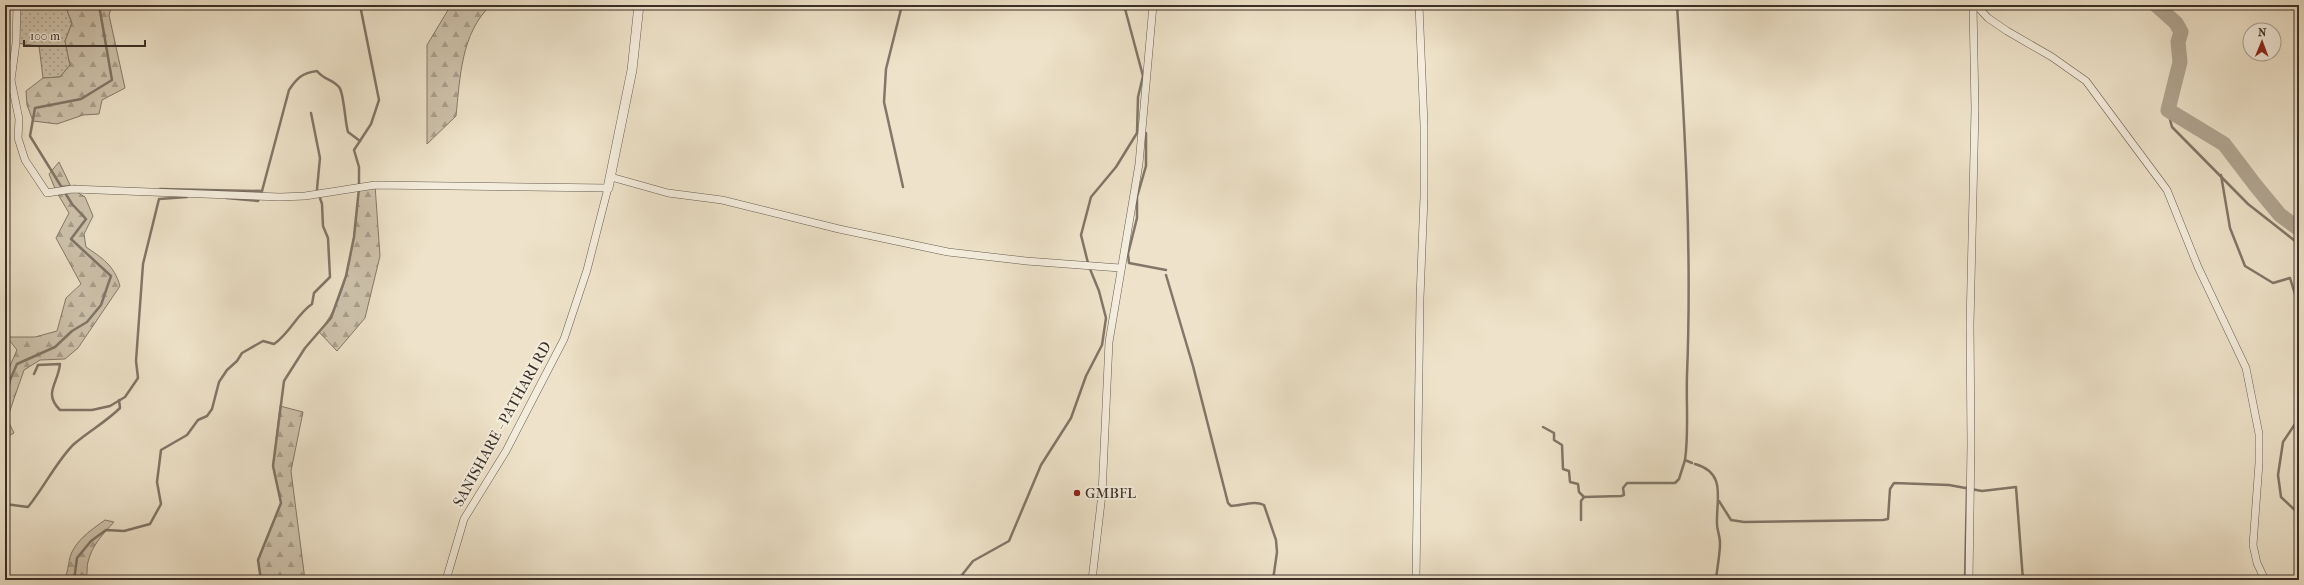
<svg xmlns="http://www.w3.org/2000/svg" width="2304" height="585" font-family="'IM FELL French Canon',serif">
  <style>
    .grass { fill: url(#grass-dots); stroke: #847a6b }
    .forest { fill: url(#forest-firs); stroke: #847a6b }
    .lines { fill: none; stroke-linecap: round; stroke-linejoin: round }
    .stream { stroke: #817668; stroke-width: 2.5 }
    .river { stroke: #b1a693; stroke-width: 15 }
    .minor-casing { stroke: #675c50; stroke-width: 8 }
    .tertiary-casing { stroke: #675c50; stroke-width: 10 }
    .minor { stroke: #f4eddd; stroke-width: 7 }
    .tertiary { stroke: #f4eddd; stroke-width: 9 }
    .poi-dot { fill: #8f2418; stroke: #f4eddd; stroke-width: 1.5 }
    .labels { text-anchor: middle; stroke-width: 4; stroke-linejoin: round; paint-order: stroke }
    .street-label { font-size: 15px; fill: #3a2f28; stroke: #f4eddd }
    .poi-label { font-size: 15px; fill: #3a2f28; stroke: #f4eddd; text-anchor: start }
  </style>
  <defs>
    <pattern id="grass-dots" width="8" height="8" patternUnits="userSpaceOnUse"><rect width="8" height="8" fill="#cfc4ae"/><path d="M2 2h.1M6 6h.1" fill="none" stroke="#a9a08e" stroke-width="1.8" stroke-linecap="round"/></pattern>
    <pattern id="forest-firs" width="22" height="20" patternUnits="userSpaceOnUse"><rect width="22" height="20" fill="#cfc4ae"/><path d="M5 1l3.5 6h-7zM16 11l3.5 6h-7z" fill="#a9a08e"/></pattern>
  </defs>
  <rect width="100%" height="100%" fill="#eee3ca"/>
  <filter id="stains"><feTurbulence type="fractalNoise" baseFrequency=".005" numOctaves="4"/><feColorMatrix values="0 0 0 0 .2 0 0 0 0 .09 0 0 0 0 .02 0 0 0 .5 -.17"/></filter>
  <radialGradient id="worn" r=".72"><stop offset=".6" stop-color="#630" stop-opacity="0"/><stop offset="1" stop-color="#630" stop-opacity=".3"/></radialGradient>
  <path class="grass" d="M17,5H65L72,23L65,41L70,65L60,77L43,78L39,46L16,43Z"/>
  <g class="forest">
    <path d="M65,5H112L109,15L125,88L102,100L99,114L83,115L57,124L33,121L27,105L26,91L43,78L60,77L70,65L65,41L72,23Z"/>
    <path d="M451,5H491C461,33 460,78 456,116L427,144V45Z"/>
    <path d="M59,162L72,189L85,197L93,216L84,234L86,247C102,258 114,265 120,286L78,348L65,359L40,360L24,370L7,419L14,433L5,438V377L17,350L7,337H35L57,331L66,298L81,284L56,238L69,213L56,191L49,174Z"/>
    <path d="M375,185L380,256L365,318L337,351L319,332C351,294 354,236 359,188Z"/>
    <path d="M280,406L303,412L291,471L305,580H261L258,560L281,503L273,466Z"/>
    <path d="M105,520L114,522C103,534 92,545 88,562C86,569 89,574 84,580H64C69,571 68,558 73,550C80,537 94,528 105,520Z"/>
  </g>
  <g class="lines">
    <g class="stream">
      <path d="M902,5L886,69L884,102L903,187"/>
      <path d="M1677,5C1685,128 1692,251 1687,375C1686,404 1689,432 1685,460L1692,463"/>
      <path d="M2168,112L2172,127L2248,204L2299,244"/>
      <path d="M1146,133V166L1137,197V218L1128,254L1129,263L1166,270"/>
      <path d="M2221,175L2230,228L2245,266L2273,283L2290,278L2299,307"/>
      <path d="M62,187L75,186"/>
      <path d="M160,189L262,191L289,90C297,78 302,73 317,71C324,80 332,79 339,87C344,92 345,123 348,132L360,141"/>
      <path d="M226,198L258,201L262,191"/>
      <path d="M1088,263L1081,235L1091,197L1116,167L1137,133L1138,97L1143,76L1124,5"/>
      <path d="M1166,275L1193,366L1228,503L1231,506C1241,506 1254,500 1264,505L1276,540L1277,552L1273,580"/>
      <path d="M34,374L38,365L60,364C58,384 43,393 60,410H92L110,406L125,397L138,378L136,361L143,264L159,199L187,197"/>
      <path d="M5,404L10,380L17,364L55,347L72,331L87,322L101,305L111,276L71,239L86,219L72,204L30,136L35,108L81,99L112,80L99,5"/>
      <path d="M1543,427L1554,433V440L1562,445L1563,469L1569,471L1570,482L1578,484L1579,492L1584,497L1621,496L1624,495L1623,488L1627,483H1675L1679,479L1685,460"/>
      <path d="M1695,464C1727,473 1716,499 1717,524C1717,530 1720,536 1720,543C1720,555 1717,568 1716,580"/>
      <path d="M1719,501L1731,520L1744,522L1883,520L1888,519L1890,489L1894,483L1949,485L1982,491L2016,487L2023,580"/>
      <path d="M5,504L28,507C43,489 58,459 74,444C89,431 106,422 120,408L119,400"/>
      <path d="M2299,514L2281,497L2278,475L2283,442L2299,418"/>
      <path d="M2299,514L2297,470L2299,465"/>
      <path d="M1581,520V501L1584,497"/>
      <path d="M74,580L77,558L91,541L106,530L124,531L150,524L161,504L157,482L161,450L187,435L198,420L207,416L212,409L219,382L227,370L237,361L242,353L263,341L274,344C290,333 297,314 312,304L314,293L330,277L328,238L323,226L322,204L317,189L320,158L311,113"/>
      <path d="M261,580L258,560L281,503L273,466L284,381L305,348L331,318L346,276L354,237L359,188V167L354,150L371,124L379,100L360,5"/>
      <path d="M958,580L973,561L1009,541L1041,465L1071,418L1086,376L1102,345L1106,318L1099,291L1090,269"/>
      <path d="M1965,580L1967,487"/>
    </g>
    <path class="river" d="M2156,5L2176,23L2181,32L2178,42L2180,62L2168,110L2224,144L2256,186L2280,215L2299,229"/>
    <g class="minor-casing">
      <g id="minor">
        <path d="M17,5L16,43L11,80L19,119L18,138L25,160L47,193L72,189L280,197L305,196L375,185L608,188L587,270L564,339L506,451L464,519L446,580"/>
        <path d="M1976,5L1988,18L2007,31L2052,57L2086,81L2167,190L2198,267L2246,368L2259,434V463L2253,545L2257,563L2265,580"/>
        <path d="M611,177L668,193L722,200L839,229L948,252L1026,261L1120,268"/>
        <path d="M1092,580L1102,494L1109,342L1139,164L1153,5"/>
        <path d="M1416,580L1420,298L1424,197V125L1419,5"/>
        <path d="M1969,580L1971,444L1970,325L1975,109L1973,5"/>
      </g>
    </g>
    <g class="tertiary-casing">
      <path id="tertiary" d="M608,188L632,70L639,5"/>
    </g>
    <use href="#minor" class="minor"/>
    <use href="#tertiary" class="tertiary"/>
  </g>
  <circle class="poi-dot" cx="1077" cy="493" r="4"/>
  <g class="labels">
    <g class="street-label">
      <text transform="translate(502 424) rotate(-61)" y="5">SANISHARE - PATHARI RD</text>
    </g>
    <g class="poi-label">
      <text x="1085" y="498">GMBFL</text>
    </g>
  </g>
  <rect width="2304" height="585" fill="none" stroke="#eee3ca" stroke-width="20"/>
  <rect x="6" y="6" width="2292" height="573" fill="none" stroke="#3a2f28" stroke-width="2"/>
  <rect x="10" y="10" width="2284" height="565" fill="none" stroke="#3a2f28"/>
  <g transform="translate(2262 42) rotate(1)"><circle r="19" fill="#f4eddd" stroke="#aaa195"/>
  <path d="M0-3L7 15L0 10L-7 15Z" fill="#8f2418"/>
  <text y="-6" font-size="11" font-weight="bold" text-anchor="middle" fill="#3a2f28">N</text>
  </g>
  <path d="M24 40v6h121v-6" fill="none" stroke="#3a2f28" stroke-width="2"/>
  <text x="30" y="40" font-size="12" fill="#3a2f28" stroke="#f4eddd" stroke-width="3" paint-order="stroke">100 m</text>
  <rect width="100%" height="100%" filter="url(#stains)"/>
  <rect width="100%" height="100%" fill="url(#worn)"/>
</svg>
